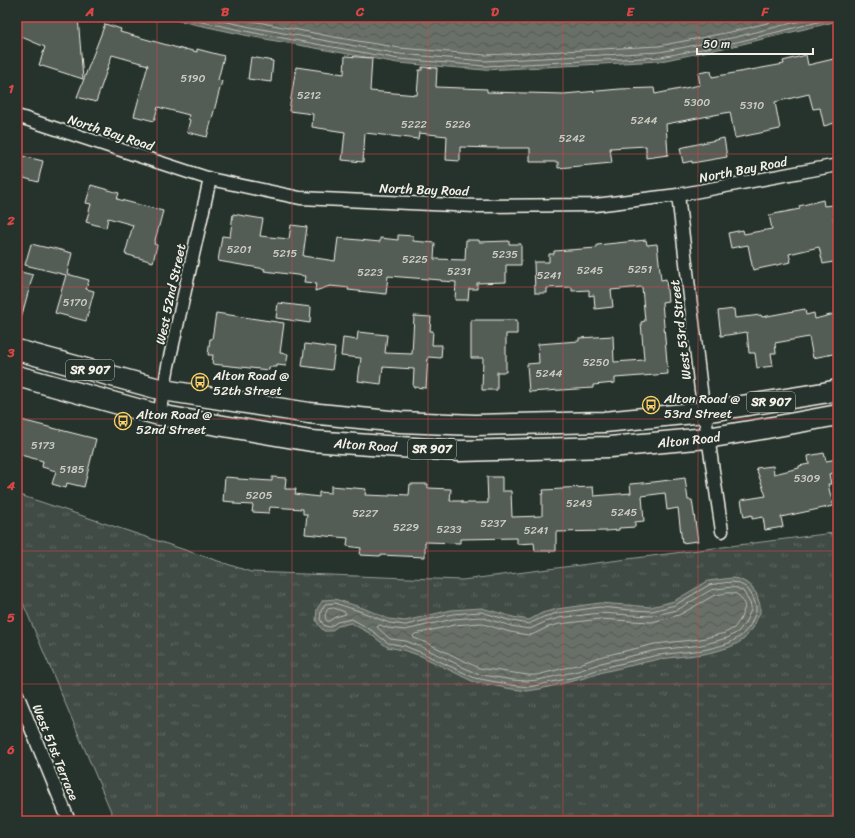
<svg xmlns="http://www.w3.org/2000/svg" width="855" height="838" font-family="Sriracha,sans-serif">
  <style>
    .grass { fill: url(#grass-tufts); stroke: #9a9e96 }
    .water { fill: url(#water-waves); stroke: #9fa39b }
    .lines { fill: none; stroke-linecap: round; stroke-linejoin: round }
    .shore { stroke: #bcbdb5; stroke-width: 1 }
    .building { fill: #525c55; stroke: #f4f1e8 }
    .minor-casing { stroke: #f4f1e8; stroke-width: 15 }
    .primary-casing { stroke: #f4f1e8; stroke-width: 23 }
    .minor { stroke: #26332d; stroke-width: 12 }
    .primary { stroke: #26332d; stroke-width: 20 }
    .grid { fill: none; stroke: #da4645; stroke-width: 1; stroke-opacity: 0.55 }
    .labels { text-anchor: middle; stroke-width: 4; stroke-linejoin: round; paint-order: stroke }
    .number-label { font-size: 11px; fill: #ccccc3 }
    .shield { fill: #26332d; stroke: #b6b8b0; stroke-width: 1 }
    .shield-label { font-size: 12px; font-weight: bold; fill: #f4f1e8 }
    .street-label { font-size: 13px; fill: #f4f1e8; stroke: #26332d }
    .poi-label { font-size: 13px; fill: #f4f1e8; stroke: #26332d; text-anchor: start }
    .neatline { fill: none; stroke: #da4645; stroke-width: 1.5 }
    .grid-label { font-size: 13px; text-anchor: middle; font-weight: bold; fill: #da4645 }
  </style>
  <defs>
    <pattern id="grass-tufts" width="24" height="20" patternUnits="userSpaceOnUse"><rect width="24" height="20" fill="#414b45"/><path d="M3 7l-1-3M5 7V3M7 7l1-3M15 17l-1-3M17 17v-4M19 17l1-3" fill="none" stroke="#5d6560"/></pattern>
    <pattern id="water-waves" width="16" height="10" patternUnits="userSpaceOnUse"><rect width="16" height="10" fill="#676f68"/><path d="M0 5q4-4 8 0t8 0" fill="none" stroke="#565a55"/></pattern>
  </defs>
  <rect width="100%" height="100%" fill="#26332d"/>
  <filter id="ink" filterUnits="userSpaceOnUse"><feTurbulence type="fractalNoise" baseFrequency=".025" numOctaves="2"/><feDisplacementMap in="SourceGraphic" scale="8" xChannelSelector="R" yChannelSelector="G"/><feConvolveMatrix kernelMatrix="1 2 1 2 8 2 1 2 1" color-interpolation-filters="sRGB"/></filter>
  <g filter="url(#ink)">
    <path class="grass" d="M17,494L251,572L462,580L833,533L838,532V821H115L17,589Z"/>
    <g class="water">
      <path d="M161,17H838V21L738,45L661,61L485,70L398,63L254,37Z"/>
      <path d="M732,578L739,579L749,584L756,593L760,605V612L753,628L744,639L738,643L730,647L717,651L704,654L659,659L603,672L581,679L540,689L527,691L512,689L474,682L421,656L403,650L387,647L369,633L351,623L338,626L331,631H324L320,627L316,620L317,609L323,600L335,599L363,608L389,619L405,621L451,610L482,608L513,617L529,620L542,613L557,609L600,603L651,607L674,601L708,581Z"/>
    </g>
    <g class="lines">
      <g class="shore">
        <path d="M179,17L255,33L399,59L485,66L661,57L737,42L838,17"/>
        <path d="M203,17L256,28L399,54L485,61L660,52L736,37L816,17"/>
        <path d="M232,17L334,37L400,48L486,55L659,46L735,31L791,17"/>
        <path d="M732,582L738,583L746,587L752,595L756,606V612L750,626L741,636L736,639L729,643L716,647L703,650L658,655L602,668L580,676L552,682L539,685L528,687L512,685L475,678L422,653L405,646L388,643L371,630L352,619L337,622L330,627L325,626L323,624L320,619L321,611L325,604L335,603L362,612L389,623L406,625L452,614L481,612L512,621L529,624L543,617L558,613L600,607L631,610L652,611L675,605L709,585Z"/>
        <path d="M732,587L737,588L743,591L750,603L751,606V610L745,623L738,632L727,638L702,645L657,650L601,663L578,671L538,680L527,681L513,680L477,674L424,648L406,641L390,639L377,627L378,626L380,625L388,628L405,630L453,619L480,617L511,626L530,629L545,622L559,618L600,613L631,615L652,616L677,610L711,590Z"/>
        <path d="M726,593C739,592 741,596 745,607L740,620L734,628L725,633L701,639L655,644L599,657L577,665L537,675H528L479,668L427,643L414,638L413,636L415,634L454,625L480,623L510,632L528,635L534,634L548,627L560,624L600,619L631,621L652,622L679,615L713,596Z"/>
        <path d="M334,608L345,612L346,614L335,617L329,621H327C324,617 325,613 328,609Z"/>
      </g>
    </g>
    <g class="building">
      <path d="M17,17H78L83,79L39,65L45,47L17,35Z"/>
      <path d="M105,24L121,29L120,32L185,50V49L197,52V49L224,56L218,80L222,81L207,137L187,132L190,120L188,119L189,115L158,107L154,121L134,116L148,65L112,55L96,102L77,97Z"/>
      <path d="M806,55L808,65L838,58V122L824,126L820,108L813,109L809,94L775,102L780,129L735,138L730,112L666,124L668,155L646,158V146L610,148L612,163L558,168V162H530V148H493L460,147V161L446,160L447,136L419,133L418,139L365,133L363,162L342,160L345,132L312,127L313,114L289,111L296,67L344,74L345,56L372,58L370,91L417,95L419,70H422V67L437,68L436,87L487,89V92L564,94L620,89L654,88L655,94L700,85L698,73L711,71L712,77L784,64L783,61Z"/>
      <path d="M251,57L273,61L271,82L248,79Z"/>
      <path d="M724,138L727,157L692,163V161L683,163L680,148Z"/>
      <path d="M22,156L43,161L38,182L17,176Z"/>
      <path d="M91,185L119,193L117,199L163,211L154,244L157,245L153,262L125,254L133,225L108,218L106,228L86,222L91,204L86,203Z"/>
      <path d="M823,200L824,206L832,205L835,217L833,218L838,240V261L823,264L819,247L789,254L791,262L753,270L748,245L731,248L728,233L743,230L744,234L772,229L769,215L800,209L799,206Z"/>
      <path d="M233,214L263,219L260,236L289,239L291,225L307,227L303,256L335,261L338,238L380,242V238L398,240V235L413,236V241L435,243L434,259L465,260L466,240H479V242L509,241V244H521V265H506V282L477,283V289H469L468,300H455L456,282L441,281V280L388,276L386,294L348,290L349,288L330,286L315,291L316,283L304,282L305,276L264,271L265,269L218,261L222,236L230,237Z"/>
      <path d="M646,240L647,245L657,244L661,280L666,279L668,301L662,302L668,374L615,378V383L593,385V388L529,392L527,364L539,363L538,344L579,341V338L613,336L614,362L644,360L641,322L645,321L642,287L611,290L613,307L595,309L594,295L589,296V290L572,291V287L547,288V293H535L534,262H549V254H554V251L597,248V245Z"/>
      <path d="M31,244L48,248L49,247L72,253L67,274L89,280L86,289L94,291L86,321L55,313L66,275L25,265Z"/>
      <path d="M17,271L33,275L21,318H17Z"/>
      <path d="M278,303L311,307L310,323L276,318Z"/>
      <path d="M734,309L735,318L761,315L762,317L805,309L806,315L814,313L815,319L838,313V353L813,358L809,337L775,343L776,353H771L773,366L757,368L755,353H749L747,332L721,336L718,311Z"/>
      <path d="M216,313L284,323L280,353L288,354L286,366L277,365V367H269V370L212,364L213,355H208L210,339H212Z"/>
      <path d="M414,316L431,317L430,331H433L432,345H442L441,358L428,357L426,388L413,387L414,369L383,367L381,384L358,381L361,358L341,356L343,338L357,340L358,332L387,335L385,353L412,354Z"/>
      <path d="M471,320H517V334H506V372H497V390H482L483,358H471Z"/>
      <path d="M305,344L335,348L332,370L302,366Z"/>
      <path d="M17,419L96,439L84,487L67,483L66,488L52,484L56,471L42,467L43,461L17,454Z"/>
      <path d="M824,453L826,461L838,459V472L829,474L831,484H828L833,506L781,517L783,527L765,530L763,517L752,519V515L744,517L741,500L766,496L756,468L773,466L774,474L799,468V466L809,464L808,456Z"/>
      <path d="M225,477L238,478V479L272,481V477L286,478L285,489H296L295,494L319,497V492L331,493V486L366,489L365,495L390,496V494L409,495L410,484H428V488L451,489L450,501H462V503H488L487,477H502V491H511L512,517L542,516V494H544L543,490L563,489V488L593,487L594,496L631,493L630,484L654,482L685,478L688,500H692L698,541L682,543L678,508L667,510L665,493L642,496L644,521L635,522V527L619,528V530L606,531L556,532V551H535L534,543L517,544V538L460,539V543L425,542V557L380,555V556L360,555L361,548L347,546L348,538L305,534L307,514H303V509L270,507L269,513L252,512L253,505L234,504V502L223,501Z"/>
    </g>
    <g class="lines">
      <g class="minor-casing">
        <g id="minor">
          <path d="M17,116L210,179L300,198L475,206L595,205L678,195L838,165"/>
          <path d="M678,195L701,390L722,531"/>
          <path d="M159,415L168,366L210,179"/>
          <path d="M17,694L69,821"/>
        </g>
      </g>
      <g class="primary-casing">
        <g id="primary">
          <path d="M17,350L163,390L309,413L400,422L475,425L604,422L704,412L823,393L838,390"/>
          <path id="s1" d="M17,376L159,415L311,441L460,451L610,447L707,438L762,429L838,415"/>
        </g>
      </g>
      <use href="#minor" class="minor"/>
      <use href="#primary" class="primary"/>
    </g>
  </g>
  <path class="grid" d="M157,17V821M292,17V821M428,17V821M563,17V821M698,17V821M17,154H838M17,287H838M17,419H838M17,551H838M17,684H838"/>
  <defs>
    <g id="bus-ring" transform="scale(0.9)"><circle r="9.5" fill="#26332d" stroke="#ffd166" stroke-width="1.5"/><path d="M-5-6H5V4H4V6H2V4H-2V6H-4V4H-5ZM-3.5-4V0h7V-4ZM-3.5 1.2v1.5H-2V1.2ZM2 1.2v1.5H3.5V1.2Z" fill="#ffd166"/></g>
  </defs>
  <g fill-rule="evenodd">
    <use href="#bus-ring" x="200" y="382"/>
    <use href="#bus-ring" x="651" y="405"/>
    <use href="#bus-ring" x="123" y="421"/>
  </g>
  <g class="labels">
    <g class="number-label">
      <text x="193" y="82">5190</text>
      <text x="309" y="99">5212</text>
      <text x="697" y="106">5300</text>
      <text x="752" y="109">5310</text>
      <text x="644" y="124">5244</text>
      <text x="414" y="128">5222</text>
      <text x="458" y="128">5226</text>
      <text x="572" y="142">5242</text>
      <text x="239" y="253">5201</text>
      <text x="285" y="257">5215</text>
      <text x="505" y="258">5235</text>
      <text x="415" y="263">5225</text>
      <text x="640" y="273">5251</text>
      <text x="590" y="274">5245</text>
      <text x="459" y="275">5231</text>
      <text x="370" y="276">5223</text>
      <text x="549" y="279">5241</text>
      <text x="75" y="306">5170</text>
      <text x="596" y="366">5250</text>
      <text x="549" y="377">5244</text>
      <text x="43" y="449">5173</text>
      <text x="72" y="473">5185</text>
      <text x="807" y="482">5309</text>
      <text x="259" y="499">5205</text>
      <text x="579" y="507">5243</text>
      <text x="624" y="516">5245</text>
      <text x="365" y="517">5227</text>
      <text x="493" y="527">5237</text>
      <text x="406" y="531">5229</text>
      <text x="449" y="533">5233</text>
      <text x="536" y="534">5241</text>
    </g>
    <g class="shield">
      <rect x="66" y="360" width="48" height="20" rx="3"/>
      <rect x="747" y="392" width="48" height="20" rx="3"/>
      <rect x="408" y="439" width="48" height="20" rx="3"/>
    </g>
    <g class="shield-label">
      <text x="90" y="374">SR 907</text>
      <text x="771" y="406">SR 907</text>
      <text x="432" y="453">SR 907</text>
    </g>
    <g class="street-label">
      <text transform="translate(111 132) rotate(18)" y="5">North Bay Road</text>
      <text transform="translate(743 169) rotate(-11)" y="5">North Bay Road</text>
      <text transform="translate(424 189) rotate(2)" y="5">North Bay Road</text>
      <text transform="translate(170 294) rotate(-78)" y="5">West 52nd Street</text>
      <text transform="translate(680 330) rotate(-97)" y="5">West 53rd Street</text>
      <text dy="5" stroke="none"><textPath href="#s1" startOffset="680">Alton Road</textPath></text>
      <text dy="5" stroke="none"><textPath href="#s1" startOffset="356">Alton Road</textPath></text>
      <text transform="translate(56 752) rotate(68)" y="5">West 51st Terrace</text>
    </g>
    <g class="poi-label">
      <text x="213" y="380">Alton Road @<tspan x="213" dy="15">52th Street</tspan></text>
      <text x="664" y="403">Alton Road @<tspan x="664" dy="15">53rd Street</tspan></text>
      <text x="136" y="419">Alton Road @<tspan x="136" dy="15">52nd Street</tspan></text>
    </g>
  </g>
  <rect width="855" height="838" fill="none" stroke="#26332d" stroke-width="44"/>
  <path d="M697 48v6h116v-6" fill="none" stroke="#f4f1e8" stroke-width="2"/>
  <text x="703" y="48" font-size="12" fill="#f4f1e8" stroke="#26332d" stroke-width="3" paint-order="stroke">50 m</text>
  <rect x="22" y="22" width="811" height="794" class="neatline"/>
  <g class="grid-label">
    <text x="90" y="16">A</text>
    <text x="225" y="16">B</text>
    <text x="360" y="16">C</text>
    <text x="495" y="16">D</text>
    <text x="630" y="16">E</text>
    <text x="765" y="16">F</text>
    <text x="11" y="93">1</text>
    <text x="11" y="225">2</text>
    <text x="11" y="357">3</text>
    <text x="11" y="490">4</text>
    <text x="11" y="622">5</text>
    <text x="11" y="754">6</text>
  </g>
</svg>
